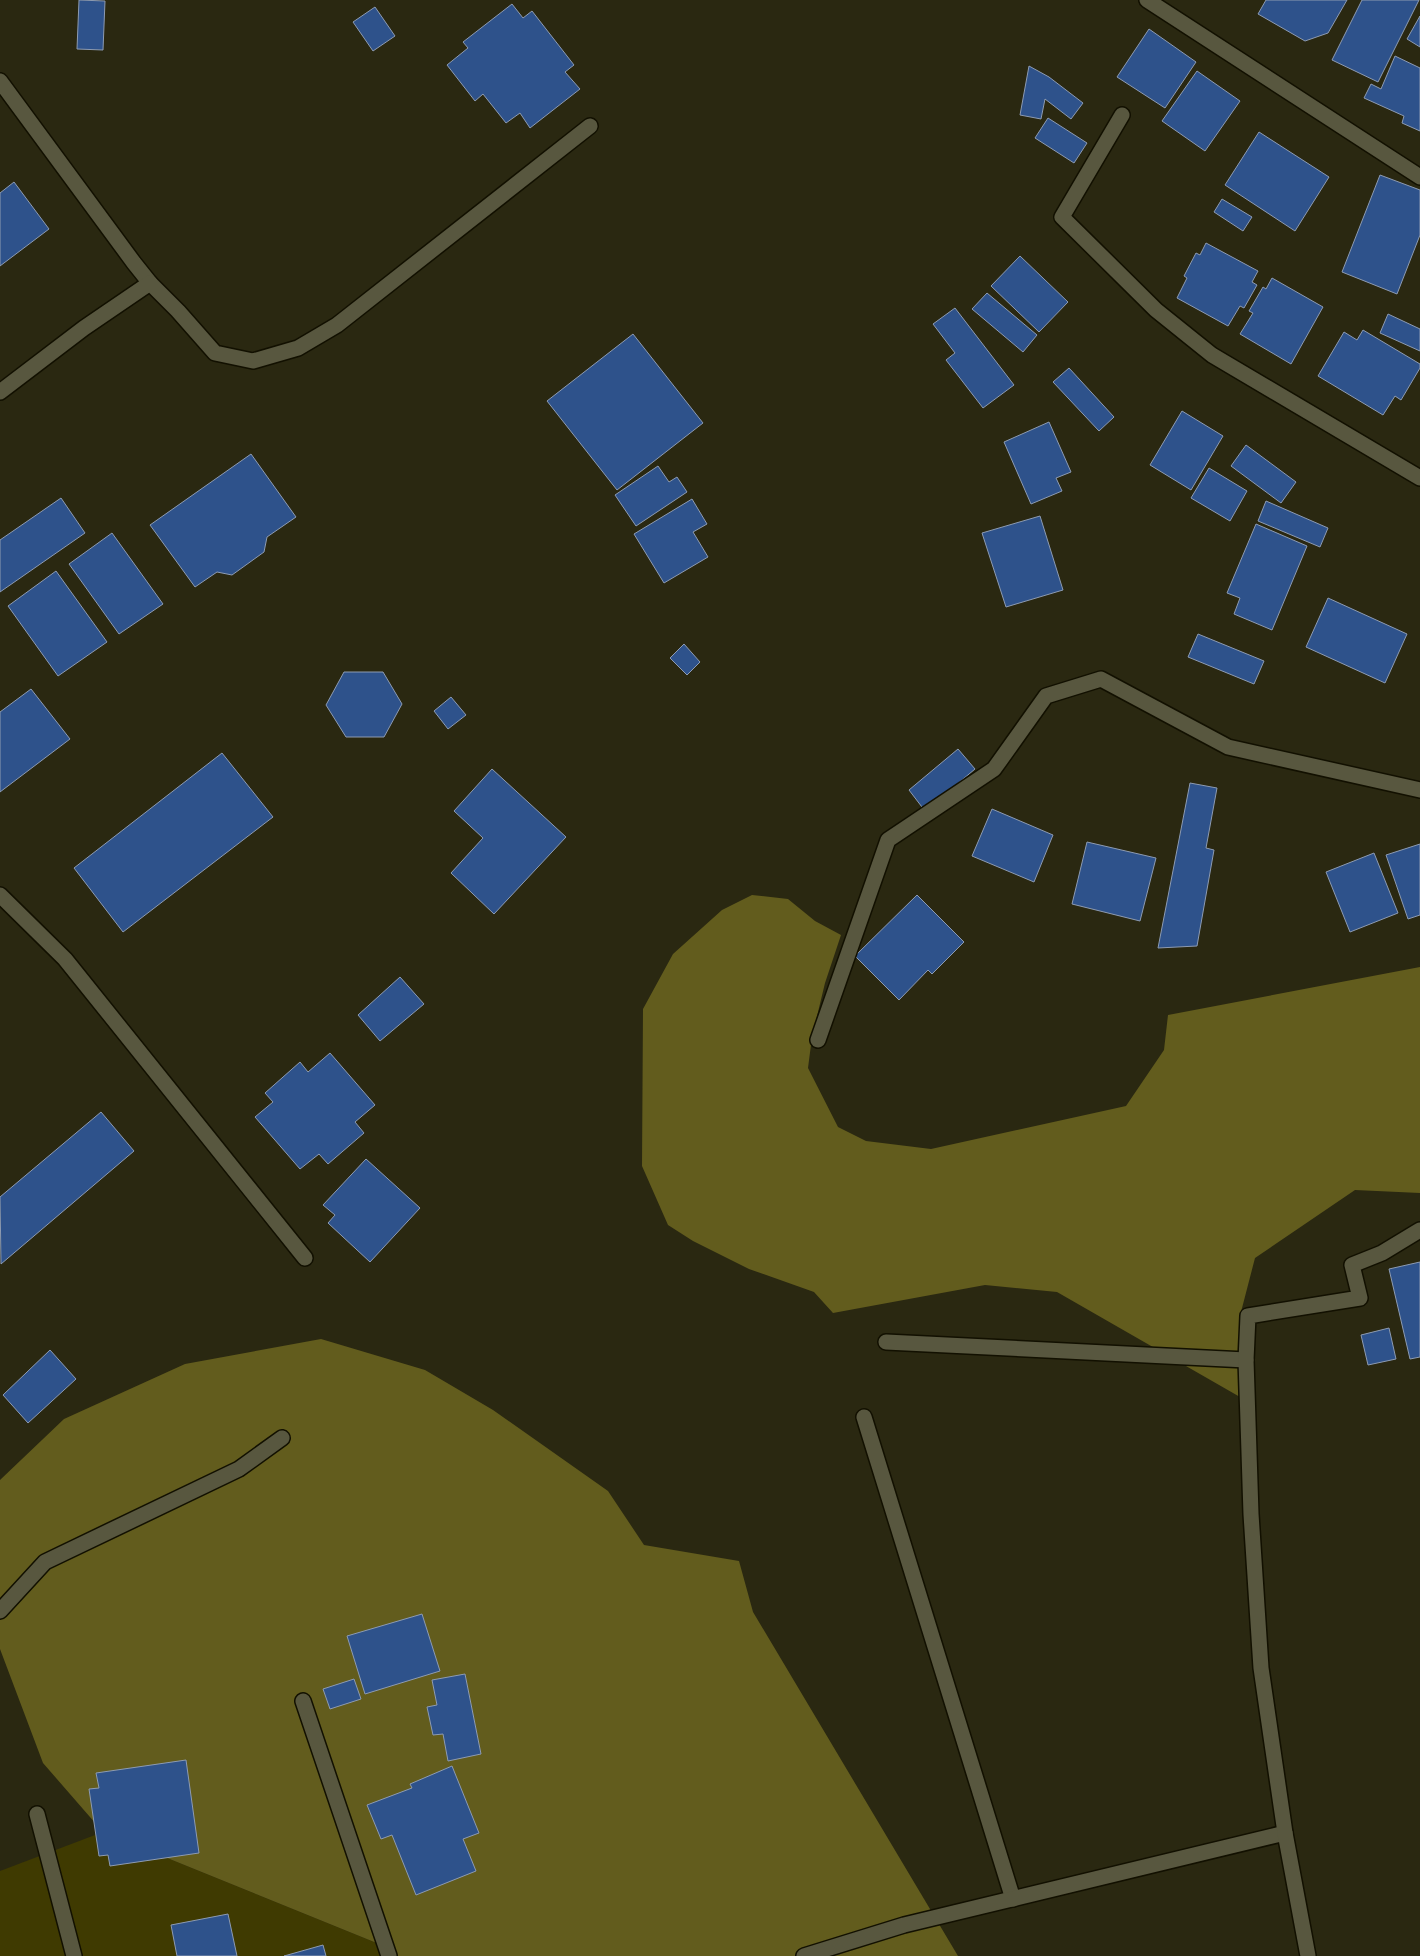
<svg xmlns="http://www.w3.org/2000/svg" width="1420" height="1956" font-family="'Playfair Display',serif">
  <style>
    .green { fill: #3f3a01 }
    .forest { fill: #625c1d }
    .building { fill: #2e528b; stroke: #8d9bb2 }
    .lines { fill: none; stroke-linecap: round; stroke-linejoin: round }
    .street-casing { stroke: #121000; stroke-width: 18 }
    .street { stroke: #58573f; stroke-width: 15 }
  </style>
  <rect width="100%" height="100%" fill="#2a2811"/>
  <path class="green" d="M103,1832L384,1946L388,1956H0V1871Z"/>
  <g class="forest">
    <path d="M752,895L788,899L815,921L841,935L825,983L812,1037L808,1068L838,1127L866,1141L931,1149L1126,1106L1164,1050L1168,1015L1420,967V1193L1355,1190L1255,1258L1241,1312L1240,1397L1057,1292L985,1285L833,1313L814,1292L749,1269L693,1241L668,1225L642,1166L643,1009L673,954L722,910Z"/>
    <path d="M321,1339L425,1370L493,1410L608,1491L644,1545L739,1561L753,1612L958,1956H388L384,1946L103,1832L43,1763L0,1649V1480L64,1419L185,1364Z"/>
  </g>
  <g class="building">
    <path d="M79,0L105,1L103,50L77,49Z"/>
    <path d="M1266,0H1347L1328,33L1305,41L1258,14Z"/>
    <path d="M1362,0H1419L1378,82L1332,60Z"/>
    <path d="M512,4L523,18L532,11L574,65L565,72L580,89L530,128L520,113L506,123L483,94L475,101L447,65L468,48L463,42Z"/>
    <path d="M375,7L395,36L373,51L353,22Z"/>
    <path d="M1420,16V47L1407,39Z"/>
    <path d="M1149,29L1196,62L1165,108L1117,77Z"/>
    <path d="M1395,56L1420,68V131L1402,123L1404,116L1364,98L1371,84L1381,89Z"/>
    <path d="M1029,66L1049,77L1083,103L1071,119L1045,99L1041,119L1020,115Z"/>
    <path d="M1197,71L1240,101L1205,151L1162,121Z"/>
    <path d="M1048,118L1087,143L1074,163L1035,138Z"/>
    <path d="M1259,132L1329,177L1295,231L1225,185Z"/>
    <path d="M1380,175L1420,190V235L1397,294L1342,272Z"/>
    <path d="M14,182L49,229L0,266V193Z"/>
    <path d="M1222,199L1252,217L1243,231L1214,212Z"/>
    <path d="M1206,243L1258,271L1252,282L1257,285L1244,308L1240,306L1228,326L1177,298L1187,278L1184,276L1196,253L1200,255Z"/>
    <path d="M1020,256L1068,302L1039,332L991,286Z"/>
    <path d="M1272,278L1323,307L1291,364L1240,334L1253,313L1249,311L1263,287L1266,289Z"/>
    <path d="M987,293L1037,335L1023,352L972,309Z"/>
    <path d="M955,308L1014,385L983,408L946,360L955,353L933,324Z"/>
    <path d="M1388,314L1420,329V351L1380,333Z"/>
    <path d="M1363,330L1420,364V368L1401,400L1395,396L1383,415L1318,376L1344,332L1357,340Z"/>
    <path d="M633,334L703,423L617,490L547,401Z"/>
    <path d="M1069,368L1114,417L1099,431L1053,382Z"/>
    <path d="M1182,411L1223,436L1191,490L1150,465Z"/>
    <path d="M1049,422L1071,472L1056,478L1062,491L1031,504L1004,442Z"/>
    <path d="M1246,445L1296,482L1281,503L1231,466Z"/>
    <path d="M251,454L296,517L267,537L264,552L232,575L217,572L195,587L150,525Z"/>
    <path d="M658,466L669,482L677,477L687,492L636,526L615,495Z"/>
    <path d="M1209,468L1247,491L1230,521L1191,498Z"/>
    <path d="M61,498L85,533L0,592V540Z"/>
    <path d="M692,499L707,524L693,532L708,557L664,583L634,534Z"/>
    <path d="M1266,501L1328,528L1320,547L1258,521Z"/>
    <path d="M1040,516L1063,590L1006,607L982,533Z"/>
    <path d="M1256,524L1307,546L1272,630L1234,614L1240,598L1227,593Z"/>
    <path d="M112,533L163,604L119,634L69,564Z"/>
    <path d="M56,571L107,642L58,676L8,606Z"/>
    <path d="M1328,598L1407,634L1385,683L1306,647Z"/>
    <path d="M1198,634L1264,661L1254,684L1188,657Z"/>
    <path d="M684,644L700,662L687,675L670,658Z"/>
    <path d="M344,672H383L402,704L384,737H346L326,705Z"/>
    <path d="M31,689L70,739L0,792V712Z"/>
    <path d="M451,697L466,715L448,729L434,711Z"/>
    <path d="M958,749L975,769L925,811L909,790Z"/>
    <path d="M222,753L273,817L123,932L74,868Z"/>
    <path d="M492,769L566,837L494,914L451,873L483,838L454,811Z"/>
    <path d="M1190,783L1217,788L1206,848L1214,850L1197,946L1158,948Z"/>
    <path d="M992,809L1053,835L1034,882L972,856Z"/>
    <path d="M1087,842L1156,858L1140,921L1072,904Z"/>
    <path d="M1420,844V915L1408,919L1386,855Z"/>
    <path d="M1374,853L1398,913L1350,932L1326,872Z"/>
    <path d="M917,895L964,942L932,974L928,970L899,1000L855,956Z"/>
    <path d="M400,977L424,1004L380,1041L358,1015Z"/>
    <path d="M330,1053L375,1105L355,1122L364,1133L328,1164L319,1154L300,1169L255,1117L273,1102L265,1093L300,1062L308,1072Z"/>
    <path d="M101,1112L134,1151L1,1264L0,1197Z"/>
    <path d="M366,1159L420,1208L370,1262L328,1223L335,1215L323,1205Z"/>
    <path d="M1420,1262V1357L1410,1359L1389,1269Z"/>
    <path d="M1389,1328L1396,1359L1368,1365L1361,1335Z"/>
    <path d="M50,1350L76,1379L28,1423L3,1395Z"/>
    <path d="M422,1614L440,1671L365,1694L347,1636Z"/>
    <path d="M465,1674L481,1754L448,1761L443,1734L433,1735L427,1707L437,1705L432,1680Z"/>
    <path d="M354,1679L361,1699L330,1709L323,1689Z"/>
    <path d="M186,1760L199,1853L110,1866L108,1855L99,1856L89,1789L99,1788L96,1773Z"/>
    <path d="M452,1766L479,1833L463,1839L476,1871L416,1895L392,1835L381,1839L367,1805L412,1788L410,1784Z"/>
    <path d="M228,1914L237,1956H177L171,1925Z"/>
    <path d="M323,1945L326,1956H284Z"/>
  </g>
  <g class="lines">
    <g class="street-casing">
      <g id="street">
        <path d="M1147,0L1420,177"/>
        <path d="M0,81L134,263L150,283"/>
        <path d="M1122,115L1062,217L1156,310L1212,355L1420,478"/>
        <path d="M0,392L84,328L150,283L178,311L215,353L253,361L298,348L337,325L590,126"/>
        <path d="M0,895L65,959L305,1258"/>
        <path d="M818,1040L888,840L994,769L1046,696L1101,679L1228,747L1420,790"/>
        <path d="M886,1342L1246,1360"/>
        <path d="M864,1417L1013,1899"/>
        <path d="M0,1611L45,1562L239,1469L282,1438"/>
        <path d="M303,1701L389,1956"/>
        <path d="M37,1814L74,1956"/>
        <path d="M804,1956L904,1925L1285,1833"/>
        <path d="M1308,1956L1285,1833L1261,1668L1251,1514L1246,1360L1248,1316L1360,1298L1352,1265L1382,1253L1420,1230"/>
      </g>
    </g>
    <use href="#street" class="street"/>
  </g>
</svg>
